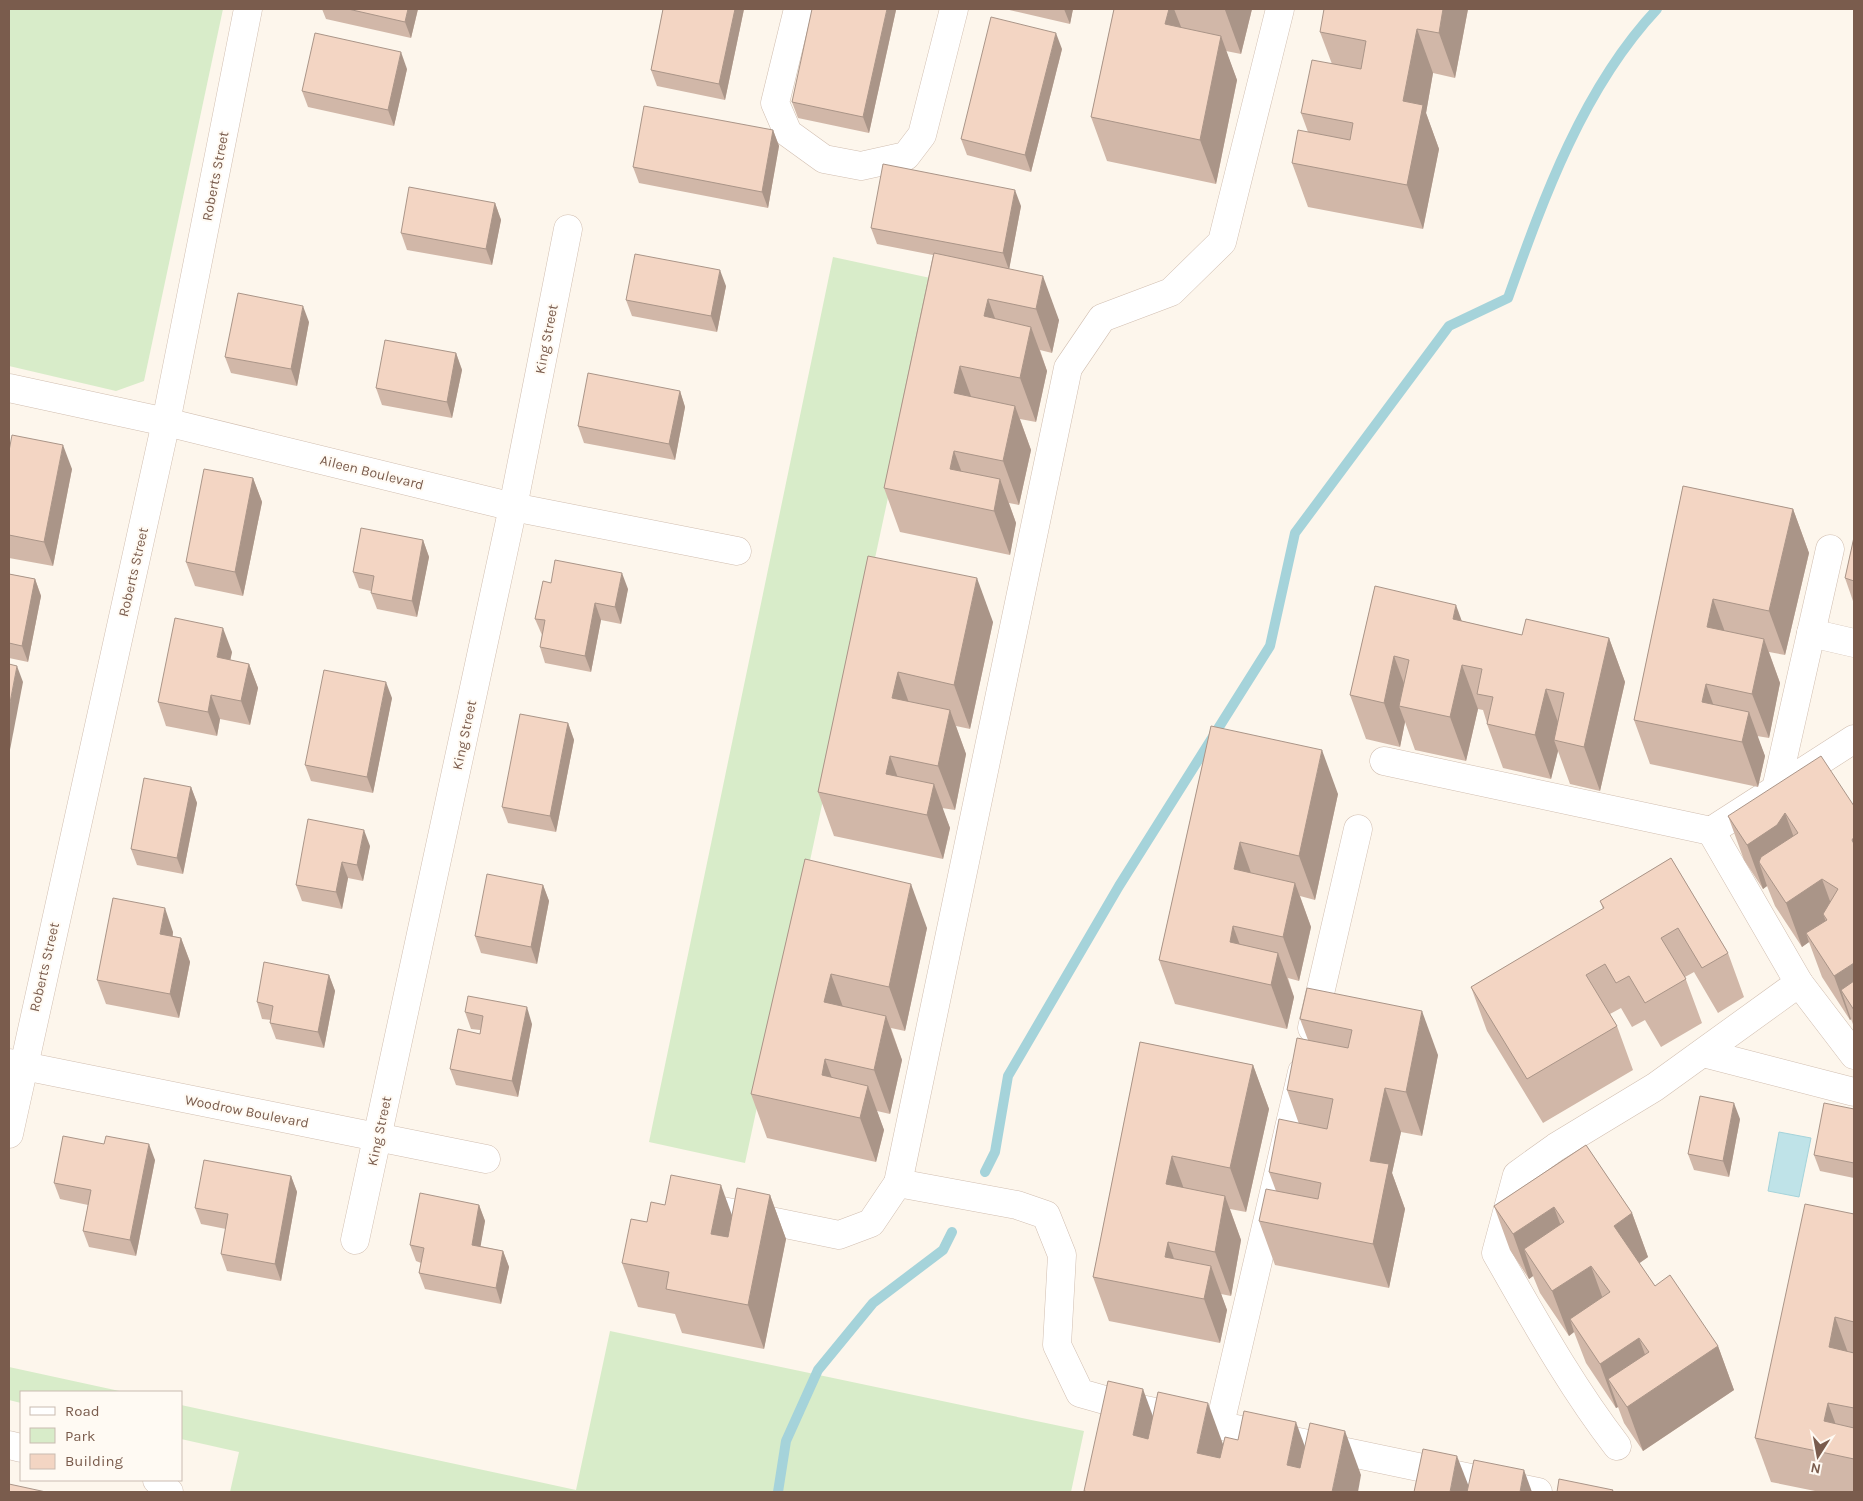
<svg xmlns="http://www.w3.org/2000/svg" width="1863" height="1501" font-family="Karla,sans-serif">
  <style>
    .green { fill: #d8ecc9 }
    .water { fill: #bfe3e8; stroke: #a5d3da }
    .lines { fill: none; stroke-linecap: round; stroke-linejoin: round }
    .stream { stroke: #a5d3da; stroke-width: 10 }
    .minor-casing { stroke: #d1beb0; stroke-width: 29 }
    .minor { stroke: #fff; stroke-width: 28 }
    .wall { fill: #d1b7a8 }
    .shaded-wall { fill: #aa9588 }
    .building { fill: #f3d5c3; stroke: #aa9588 }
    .labels { text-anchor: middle; stroke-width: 4; stroke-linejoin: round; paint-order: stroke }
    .street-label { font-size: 14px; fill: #7a5c4d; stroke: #fffaf3 }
  </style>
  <rect width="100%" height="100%" fill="#fdf6ec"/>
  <g class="green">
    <path d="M9,9H223L144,381L116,391L9,366Z"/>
    <path d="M833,257L935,279L745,1163L649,1142Z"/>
    <path d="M610,1331L1084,1431L1071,1492H230L239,1452L181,1439V1405L576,1490Z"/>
    <path d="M9,1367L124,1392H125H21V1403L9,1400Z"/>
  </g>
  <path class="water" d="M1779,1132L1811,1138L1799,1197L1768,1191Z"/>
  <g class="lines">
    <g class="stream">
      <path d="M985,1172L995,1152L1008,1076L1119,886L1270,646L1295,533L1449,326L1508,298C1544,197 1583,88 1657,9"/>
      <path d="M778,1492L786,1441L818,1370L873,1303L943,1250L952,1232"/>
    </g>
    <g class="minor-casing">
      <g id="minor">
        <path d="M798,9L775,103L788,133L824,159L861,166L906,156L922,135L954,9"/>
        <path d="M9,388L166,422L513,507L737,551"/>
        <path d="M1811,633L1854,643"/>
        <path d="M1384,761L1711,831L1854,739"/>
        <path d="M1776,789L1830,549"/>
        <path d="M1799,983L1854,1055"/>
        <path d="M1312,1028L1358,829"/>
        <path d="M1703,1053L1854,1092"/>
        <path d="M9,1063L486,1159"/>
        <path d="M9,1134L166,422L248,9"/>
        <path d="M898,1183L1017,1205L1046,1215L1062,1255L1057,1345L1080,1393L1126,1406L1538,1492"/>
        <path d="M693,1205L839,1235L871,1223L898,1183L1068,368L1102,318L1171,292L1222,242L1280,9"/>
        <path d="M355,1240L513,507L568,229"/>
        <path d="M1220,1424L1302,1072"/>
        <path d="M9,1445L21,1448"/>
        <path d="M1617,1446C1570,1385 1534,1319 1496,1253L1517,1175L1556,1147L1655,1087L1799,983L1711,831"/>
        <path d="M157,1480L169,1492"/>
      </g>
    </g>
    <use href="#minor" class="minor"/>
  </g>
  <g class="wall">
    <path d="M322,9H418L411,38L326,19Z"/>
    <path d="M663,9H744L725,100L657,86L651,70Z"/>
    <path d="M1005,9H1073L1070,24Z"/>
    <path d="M1114,9H1252L1241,54L1226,51L1237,80L1216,184L1107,161L1091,117Z"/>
    <path d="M1468,9L1455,78L1433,73L1426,113L1439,149L1423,229L1308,207L1292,163L1308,132L1301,113L1332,64L1320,32Z"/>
    <path d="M896,10L869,133L798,118L792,102Z"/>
    <path d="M1062,49L1031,172L967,155L961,139Z"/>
    <path d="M407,69L394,126L308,107L302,91Z"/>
    <path d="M773,130L779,146L768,208L639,183L633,167Z"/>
    <path d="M495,203L501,220L492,265L407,250L401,233Z"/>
    <path d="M1021,206L1009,269L1059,320L1052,353L1040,350L1047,371L1036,422L1020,419L1031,450L1019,505L1009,503L1016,523L1010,555L900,532L884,488L933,255L877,244L871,228Z"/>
    <path d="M726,286L717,332L632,316L626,300Z"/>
    <path d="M309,322L297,386L231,373L225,357Z"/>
    <path d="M456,353L462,370L452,418L382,405L376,388Z"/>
    <path d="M680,391L685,407L675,460L584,443L578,426Z"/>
    <path d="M9,451L72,469L53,566L9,558Z"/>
    <path d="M253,478L262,502L243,596L195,586L186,562Z"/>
    <path d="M1683,486L1793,509L1809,553L1785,655L1769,652L1780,683L1769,738L1757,736L1765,756L1758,787L1650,764L1634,720Z"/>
    <path d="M1854,537V604L1845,578Z"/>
    <path d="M423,540L429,557L417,617L377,609L371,593V591L359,588L353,572Z"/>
    <path d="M868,556L993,622L970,729L956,726L966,754L955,810L942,808L950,828L943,859L834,836L818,792Z"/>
    <path d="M9,574L35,579L41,596L28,662L9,658Z"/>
    <path d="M551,583L628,589L621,624L601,620L591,672L545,663L540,647L542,635L535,619Z"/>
    <path d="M1375,586L1462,621L1522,635L1609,638L1625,682L1600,791L1570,784L1558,751L1551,779L1503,768L1487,724V723L1483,710L1478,709L1466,761L1415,750L1405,722L1400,747L1366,739L1350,695Z"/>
    <path d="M232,652L230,660L249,664L258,688L250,725L220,719L217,736L166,726L158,702Z"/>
    <path d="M392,698L373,793L311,781L305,765Z"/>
    <path d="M568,723L574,740L556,832L508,823L502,807Z"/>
    <path d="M1211,726L1338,794L1315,900L1300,896L1311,927L1299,981L1288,978L1294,997L1287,1029L1175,1004L1159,960Z"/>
    <path d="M191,787L197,803L183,874L137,865L131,849Z"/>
    <path d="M1854,806V1027L1851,1019L1850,1020L1822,977L1809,942L1802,947L1775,906L1767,886L1763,889L1744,860L1728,816Z"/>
    <path d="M370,846L363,881L348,878L342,909L302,901L296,885Z"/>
    <path d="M1671,858L1728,953L1744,997L1718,1013L1694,972L1685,977L1702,1023L1661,1047L1645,1020L1632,1027L1621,1008L1610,1014L1617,1026L1633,1070L1543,1123L1487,1031L1471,987L1603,909L1600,901Z"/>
    <path d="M805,859L927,928L905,1031L891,1028L902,1060L890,1114L877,1111L884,1130L876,1162L767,1138L751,1094Z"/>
    <path d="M543,885L549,901L537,964L481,953L475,936Z"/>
    <path d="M173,932V936L181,938L190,962L179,1018L106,1004L97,980Z"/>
    <path d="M329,975L335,991L324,1048L276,1039L270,1023L271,1020L262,1019L257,1002Z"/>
    <path d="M1307,988L1438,1055L1422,1136L1401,1132L1392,1173L1405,1209L1389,1288L1275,1265L1259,1221L1276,1191L1269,1172L1299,1124L1287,1090L1308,1040L1300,1019Z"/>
    <path d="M465,1012L532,1024L518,1097L456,1085L450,1069L480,1034V1030L471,1029Z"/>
    <path d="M1140,1042L1253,1065L1269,1109L1246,1212L1230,1209L1241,1240L1231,1296L1221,1294L1227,1310L1220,1343L1109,1321L1093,1277Z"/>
    <path d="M1854,1109V1178L1820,1171L1814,1155Z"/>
    <path d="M1740,1119L1729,1177L1694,1170L1688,1154Z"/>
    <path d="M104,1144L155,1160L136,1256L89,1247L83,1231L88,1205L60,1199L54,1183Z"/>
    <path d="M1586,1145L1632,1213L1648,1257L1639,1263L1655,1286L1718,1346L1734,1390L1643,1451L1624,1423L1618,1407L1616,1408L1586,1363L1574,1332L1569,1336L1540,1293L1533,1276L1529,1279L1510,1250L1494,1206Z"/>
    <path d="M291,1176L297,1192L281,1281L227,1271L221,1254L226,1229L201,1224L195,1208Z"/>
    <path d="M770,1195L786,1239L764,1349L682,1333L675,1314L638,1307L622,1263L647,1222L665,1205L732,1216Z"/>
    <path d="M479,1205L485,1221L480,1246L503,1251L509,1267L501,1304L425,1289L419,1273L421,1263L416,1261L410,1245Z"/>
    <path d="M1854,1214V1492H1820L1771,1482L1755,1438Z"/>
  </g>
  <g class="shaded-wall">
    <path d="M408,9H418L411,38L405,22Z"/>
    <path d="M735,9H744L725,100L719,84Z"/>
    <path d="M887,9H896V10L869,133L863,117Z"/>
    <path d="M1064,9H1073L1070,24Z"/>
    <path d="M1169,9H1174L1187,42L1165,24Z"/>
    <path d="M1225,9H1252L1241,54L1225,10Z"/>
    <path d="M1443,9H1468L1455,78L1439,33Z"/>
    <path d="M1417,29L1433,73L1426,113L1439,149L1423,229L1407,185L1403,101Z"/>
    <path d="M1056,33L1062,49L1031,172L1025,155Z"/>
    <path d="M1221,36L1237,80L1216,184L1200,140Z"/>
    <path d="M401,52L407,69L394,126L388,110Z"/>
    <path d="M773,130L779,146L768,208L762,192Z"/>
    <path d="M1015,190L1021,206L1009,270L1003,253Z"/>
    <path d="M495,203L501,220L492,265L486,249Z"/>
    <path d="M720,270L726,286L717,332L711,316Z"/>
    <path d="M1043,276L1059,320L1052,353L1036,309Z"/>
    <path d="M988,299L1004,343L984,316Z"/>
    <path d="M303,306L309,322L297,386L291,369Z"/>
    <path d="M1031,327L1047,371L1036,422L1020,378Z"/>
    <path d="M456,353L462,370L452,418L447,402Z"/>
    <path d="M960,366L976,410L954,393Z"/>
    <path d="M680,391L685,407L675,460L669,444Z"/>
    <path d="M1015,406L1031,450L1019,505L1003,461Z"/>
    <path d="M63,445L72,469L53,566L44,542Z"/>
    <path d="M954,451L970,495L950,469Z"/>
    <path d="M253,478L262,502L243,596L235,572Z"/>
    <path d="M1000,479L1016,523L1010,555L994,511Z"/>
    <path d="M1793,509L1809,553L1785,655L1769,611Z"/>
    <path d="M423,540L429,557L417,617L412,601Z"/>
    <path d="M622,573L628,589L621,624L615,607Z"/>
    <path d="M977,578L993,622L970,729L954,685Z"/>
    <path d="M35,579L41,596L28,662L22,646Z"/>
    <path d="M1713,599L1729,643L1707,627Z"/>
    <path d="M595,603L601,620L591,672L585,656Z"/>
    <path d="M1456,605L1472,649L1453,619Z"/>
    <path d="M223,628L232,652L226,681L217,657Z"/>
    <path d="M1609,638L1625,682L1600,791L1584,747Z"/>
    <path d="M1764,639L1780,683L1769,738L1752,694Z"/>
    <path d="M1394,656L1410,700L1399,706L1405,722L1400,747L1384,703Z"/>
    <path d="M249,664L258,688L250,725L241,701Z"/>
    <path d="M1462,665L1478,709L1466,761L1450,717Z"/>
    <path d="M17,666L23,682L9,755V708Z"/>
    <path d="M898,672L914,717L892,698Z"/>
    <path d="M386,682L392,698L373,793L367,777Z"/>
    <path d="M1706,684L1722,729L1702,702Z"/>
    <path d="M1546,689L1562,733L1554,740L1558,751L1551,779L1535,735Z"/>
    <path d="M211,695L220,719L217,736L208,712Z"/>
    <path d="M950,710L966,754L955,810L938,766Z"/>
    <path d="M1749,712L1765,756L1758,787L1742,742Z"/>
    <path d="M568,723L574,740L556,832L550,816Z"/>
    <path d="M1322,750L1338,794L1315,900L1299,856Z"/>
    <path d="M890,756L906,800L886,774Z"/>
    <path d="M934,784L950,828L943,859L927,815Z"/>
    <path d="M191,787L197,803L183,874L177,858Z"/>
    <path d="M1785,813L1801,857L1759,862L1767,886L1763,889L1747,845Z"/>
    <path d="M364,830L370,846L363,881L357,865Z"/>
    <path d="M1240,842L1256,887L1234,869Z"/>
    <path d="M342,862L348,878L342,909L336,892Z"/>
    <path d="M1822,879L1838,923L1827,920L1823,914L1829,929L1806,933L1809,942L1802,947L1786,903Z"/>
    <path d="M1295,883L1311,927L1299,981L1283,937Z"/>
    <path d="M911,884L927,928L905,1031L889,987Z"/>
    <path d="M543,885L549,901L537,964L531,947Z"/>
    <path d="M165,908L173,932L168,958L160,934Z"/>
    <path d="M1233,926L1249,970L1230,942Z"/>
    <path d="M181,938L190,962L179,1018L170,994Z"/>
    <path d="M1278,953L1294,997L1287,1029L1271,985Z"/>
    <path d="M1854,963V1010L1841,990L1851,1019L1850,1020L1834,976Z"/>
    <path d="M831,974L847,1018L824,1002Z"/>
    <path d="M329,975L335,991L324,1048L318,1032Z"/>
    <path d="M527,1007L532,1024L518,1097L512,1081Z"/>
    <path d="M1422,1011L1438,1055L1422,1136L1406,1092Z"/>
    <path d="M886,1016L902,1060L890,1114L874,1070Z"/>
    <path d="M825,1059L841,1103L822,1075Z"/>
    <path d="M1253,1065L1269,1109L1246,1212L1230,1168Z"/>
    <path d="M868,1086L884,1130L876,1162L860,1118Z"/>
    <path d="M1385,1088L1401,1132L1392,1173L1405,1209L1389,1288L1373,1244L1370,1161Z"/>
    <path d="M1734,1103L1740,1119L1729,1177L1723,1161Z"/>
    <path d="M149,1144L155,1160L136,1256L130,1240Z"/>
    <path d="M1172,1156L1188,1200L1166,1184Z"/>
    <path d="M291,1176L297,1192L281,1281L275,1264Z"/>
    <path d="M721,1185L737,1229L727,1278L711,1234Z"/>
    <path d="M770,1195L786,1239L764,1349L748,1305Z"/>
    <path d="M1225,1196L1241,1240L1231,1296L1215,1252Z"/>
    <path d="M479,1205L485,1221L478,1261L472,1245Z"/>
    <path d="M1554,1207L1570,1251L1524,1249L1533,1276L1529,1279L1513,1234Z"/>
    <path d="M1632,1213L1648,1257L1630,1270L1614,1226Z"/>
    <path d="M1168,1242L1184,1286L1165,1257Z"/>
    <path d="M503,1251L509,1267L501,1304L496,1288Z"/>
    <path d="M1211,1266L1227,1310L1220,1343L1204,1299Z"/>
    <path d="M1591,1266L1607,1310L1570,1319L1574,1332L1569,1336L1552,1291Z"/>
    <path d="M1835,1317L1851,1361L1829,1347Z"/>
    <path d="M1639,1338L1655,1382L1608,1379L1618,1407L1616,1408L1600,1364Z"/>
    <path d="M1718,1346L1734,1390L1643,1451L1627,1407Z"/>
    <path d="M1143,1389L1159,1433L1149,1479L1133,1435Z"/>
    <path d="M1208,1403L1224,1447L1214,1492L1197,1453Z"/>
    <path d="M1828,1403L1844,1447L1824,1421Z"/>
    <path d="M1296,1422L1312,1466L1306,1492L1287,1465Z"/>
    <path d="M1345,1431L1361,1475L1358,1492H1332Z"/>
    <path d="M1457,1456L1471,1492H1450Z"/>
    <path d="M1524,1470L1532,1492H1520Z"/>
  </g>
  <g class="building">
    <path d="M348,9H408L405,22Z"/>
    <path d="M663,9H735L719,84L651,70Z"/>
    <path d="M812,9H887L863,117L792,102Z"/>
    <path d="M1114,9H1169L1165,24L1221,36L1200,140L1091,117Z"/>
    <path d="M1324,9H1443L1439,33L1417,29L1403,101L1423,105L1407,185L1292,163L1298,130L1350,140L1353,123L1301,113L1312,60L1361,69L1366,41L1320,32Z"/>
    <path d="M991,17L1056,33L1025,155L961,139Z"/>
    <path d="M315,33L401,52L388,110L302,91Z"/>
    <path d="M644,106L773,130L762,192L633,167Z"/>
    <path d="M883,164L1015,190L1003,253L871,228Z"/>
    <path d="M409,187L495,203L486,249L401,233Z"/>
    <path d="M934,253L1043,276L1036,309L988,299L984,316L1031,327L1020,378L960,366L954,393L1015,406L1003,461L954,451L950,469L1000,479L994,511L884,488Z"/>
    <path d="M635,254L720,270L711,316L626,300Z"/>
    <path d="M238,293L303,306L291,369L225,357Z"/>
    <path d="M385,340L456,353L447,402L376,388Z"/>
    <path d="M588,373L680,391L669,444L578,426Z"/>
    <path d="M12,435L63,445L44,542L9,535V451Z"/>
    <path d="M204,469L253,478L235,572L186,562Z"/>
    <path d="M1683,486L1793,509L1769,611L1713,599L1707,627L1764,639L1752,694L1706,684L1702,702L1749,712L1742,742L1634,720Z"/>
    <path d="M361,528L423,540L412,601L371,593L374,576L353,572Z"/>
    <path d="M1854,537V581L1845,578Z"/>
    <path d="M868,556L977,578L954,685L898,672L892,698L950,710L938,766L890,756L886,774L934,784L927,815L818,792Z"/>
    <path d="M555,560L622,573L615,607L595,603L585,656L540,647L545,620L535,619L543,581L551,583Z"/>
    <path d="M9,574L35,579L22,646L9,643Z"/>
    <path d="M1375,586L1456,605L1453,619L1522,635L1526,619L1609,638L1584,747L1554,740L1564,693L1546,689L1535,735L1487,724L1493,697L1477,694L1482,669L1462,665L1450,717L1399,706L1409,660L1394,656L1384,703L1350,695Z"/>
    <path d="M175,618L223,628L217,657L249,664L241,701L211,695L208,712L158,702Z"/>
    <path d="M9,664L17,666L9,708Z"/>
    <path d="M324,670L386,682L367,777L305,765Z"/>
    <path d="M520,714L568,723L550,816L502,807Z"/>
    <path d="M1211,726L1322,750L1299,856L1240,842L1234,869L1295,883L1283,937L1233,926L1230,942L1278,953L1271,985L1159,960Z"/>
    <path d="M1821,756L1854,806V837L1852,840L1854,844V963L1834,976L1806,933L1827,920L1823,914L1838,889L1822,879L1786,903L1759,862L1761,857L1798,833L1785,813L1777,825L1747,845L1728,816Z"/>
    <path d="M144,778L191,787L177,858L131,849Z"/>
    <path d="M308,819L364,830L357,865L342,862L336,892L296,885Z"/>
    <path d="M1671,858L1728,953L1702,968L1678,928L1661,938L1686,979L1645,1003L1629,976L1616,983L1605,964L1586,975L1617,1026L1527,1079L1471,987L1604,908L1600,901Z"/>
    <path d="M805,859L911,884L889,987L831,974L824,1002L886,1016L874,1070L825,1059L822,1075L868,1086L860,1118L751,1094Z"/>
    <path d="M487,874L543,885L531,947L475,936Z"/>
    <path d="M113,898L165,908L160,934L181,938L170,994L97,980Z"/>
    <path d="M264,962L329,975L318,1032L270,1023L273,1006L257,1002Z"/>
    <path d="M1854,981V1010L1841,990Z"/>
    <path d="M1307,988L1422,1011L1406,1092L1385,1088L1370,1161L1389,1164L1373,1244L1259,1221L1266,1189L1318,1199L1321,1183L1269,1172L1279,1119L1327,1129L1333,1099L1287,1090L1297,1038L1348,1048L1352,1030L1300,1019Z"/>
    <path d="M468,996L527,1007L512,1081L450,1069L458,1029L480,1034L483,1016L465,1012Z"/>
    <path d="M1140,1042L1253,1065L1230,1168L1172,1156L1166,1184L1225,1196L1215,1252L1168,1242L1165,1257L1211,1266L1204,1299L1093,1277Z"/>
    <path d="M1700,1096L1734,1103L1723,1161L1688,1154Z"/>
    <path d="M1824,1103L1854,1109V1163L1814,1155Z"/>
    <path d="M63,1136L104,1144L106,1136L149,1144L130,1240L83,1231L91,1190L54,1183Z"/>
    <path d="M1586,1145L1632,1213L1614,1226L1655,1286L1670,1275L1718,1346L1627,1407L1608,1379L1649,1352L1639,1338L1600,1364L1570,1319L1610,1292L1591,1266L1552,1291L1524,1249L1564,1222L1554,1207L1513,1234L1494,1206Z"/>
    <path d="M204,1160L291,1176L275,1264L221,1254L228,1214L195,1208Z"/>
    <path d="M671,1175L721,1185L711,1234L728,1237L737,1188L770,1195L748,1305L666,1289L669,1272L622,1263L631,1219L647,1222L651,1202L665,1205Z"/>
    <path d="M420,1193L479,1205L472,1245L503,1251L496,1288L419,1273L424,1248L410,1245Z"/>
    <path d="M1805,1204L1854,1214V1322L1835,1317L1829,1347L1854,1353V1408L1828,1403L1824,1421L1854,1428V1459L1755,1438Z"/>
    <path d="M1108,1381L1143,1389L1133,1435L1148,1439L1158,1392L1208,1403L1197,1453L1220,1458L1225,1437L1238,1440L1244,1411L1296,1422L1287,1465L1300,1468L1310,1423L1345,1431L1332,1492H1089L1084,1491Z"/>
    <path d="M1423,1449L1457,1456L1450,1492H1414Z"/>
    <path d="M1474,1460L1524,1470L1520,1492H1467Z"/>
    <path d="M1559,1479L1613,1490L1612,1492H1557Z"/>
    <path d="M9,1484L46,1492H9Z"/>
  </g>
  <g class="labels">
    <g class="street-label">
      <text transform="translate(215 176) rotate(-79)" y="5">Roberts Street</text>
      <text transform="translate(546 339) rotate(-79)" y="5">King Street</text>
      <text transform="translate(372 472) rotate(14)" y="5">Aileen Boulevard</text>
      <text transform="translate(133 572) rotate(-77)" y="5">Roberts Street</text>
      <text transform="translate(464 735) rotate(-78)" y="5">King Street</text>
      <text transform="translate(44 967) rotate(-77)" y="5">Roberts Street</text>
      <text transform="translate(247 1111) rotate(11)" y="5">Woodrow Boulevard</text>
      <text transform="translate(379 1131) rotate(-78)" y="5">King Street</text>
    </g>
  </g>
  <rect width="1863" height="1501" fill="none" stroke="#7a5c4d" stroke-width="20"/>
  <rect x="20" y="1391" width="162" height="90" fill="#fffaf3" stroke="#cabbb1"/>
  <rect x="30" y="1407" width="25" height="8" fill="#ffffff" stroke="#cabbb1"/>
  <text x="65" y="1416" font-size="15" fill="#7a5c4d">Road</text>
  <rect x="30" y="1428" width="25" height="15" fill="#d8ecc9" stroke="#cabbb1"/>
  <text x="65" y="1441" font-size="15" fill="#7a5c4d">Park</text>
  <rect x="30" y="1454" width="25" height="15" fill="#f3d5c3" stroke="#cabbb1"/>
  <text x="65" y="1466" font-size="15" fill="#7a5c4d">Building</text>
  <g transform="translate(1818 1456) rotate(191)" stroke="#fffaf3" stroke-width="4" paint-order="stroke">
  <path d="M0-4L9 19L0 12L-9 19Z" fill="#7a5c4d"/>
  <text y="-8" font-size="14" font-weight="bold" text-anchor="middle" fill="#7a5c4d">N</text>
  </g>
</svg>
